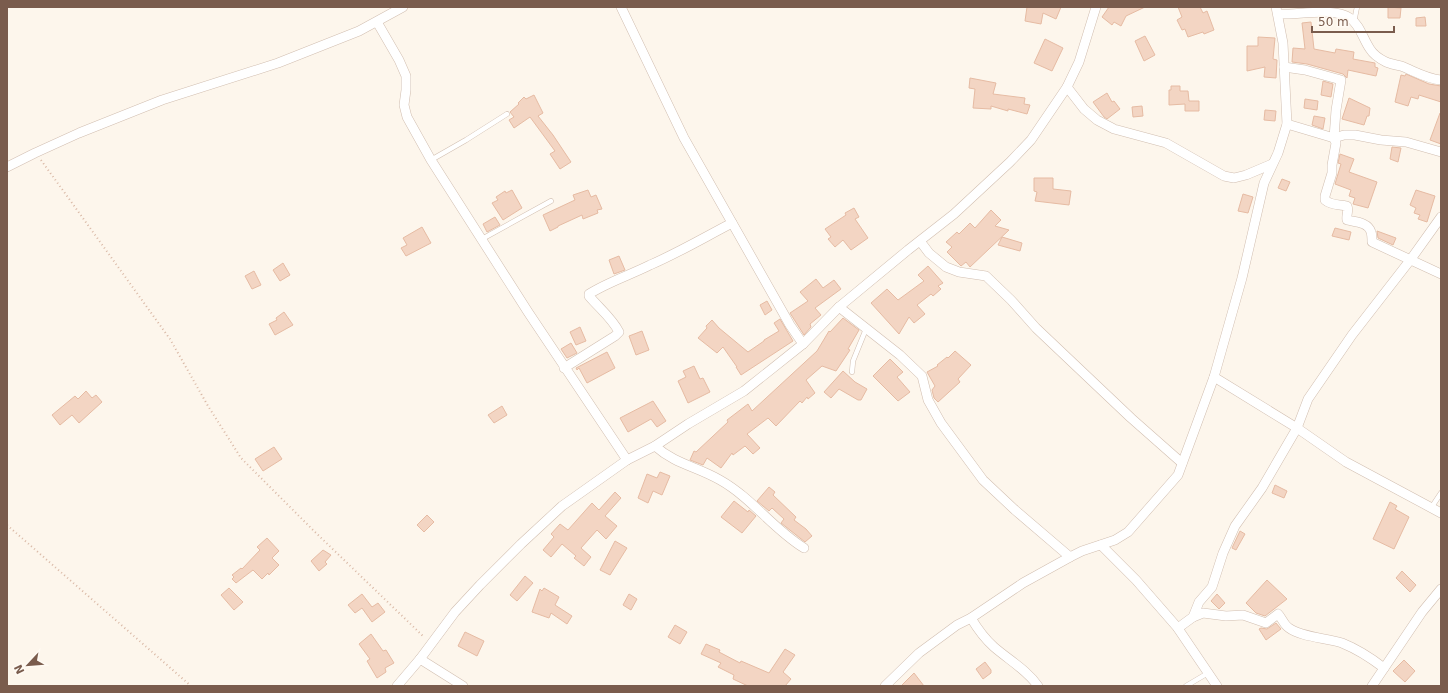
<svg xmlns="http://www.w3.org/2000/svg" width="1448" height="693" font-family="'DejaVu Sans',sans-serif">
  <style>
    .building { fill: #f3d5c3; stroke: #e6bba3 }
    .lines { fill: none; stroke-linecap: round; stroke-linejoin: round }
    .lane-casing { stroke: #d1beb0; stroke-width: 5.5 }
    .street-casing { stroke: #d1beb0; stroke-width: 10 }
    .path { stroke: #d9b8a5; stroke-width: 2; stroke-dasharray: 1 3; stroke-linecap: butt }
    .lane { stroke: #fff; stroke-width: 4.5 }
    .street { stroke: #fff; stroke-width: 9 }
  </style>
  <rect width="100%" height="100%" fill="#fdf6ec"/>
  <g class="building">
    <path d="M1027,7H1061L1056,19L1043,13L1041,24L1025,21Z"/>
    <path d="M1109,7H1145L1126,16L1121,26L1114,22L1112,25L1102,17Z"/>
    <path d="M1178,7H1200L1203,13L1207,11L1214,30L1204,34L1203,32L1188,37L1185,29L1182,30L1177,20L1182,17Z"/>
    <path d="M1388,7L1401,8L1400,18H1388Z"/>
    <path d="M1425,17L1426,26H1416V18Z"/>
    <path d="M1311,22L1314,49L1335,53L1336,49L1354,52L1353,59L1375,63V67L1378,68L1376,76L1348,70L1347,78L1343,74L1307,64L1292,62L1293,48L1305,49L1302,23Z"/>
    <path d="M1145,36L1155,55L1144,61L1135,41Z"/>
    <path d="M1258,37L1275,38L1273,59L1277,60L1276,78L1264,77L1265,67L1247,71V46H1258Z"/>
    <path d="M1045,39L1063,48L1052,71L1034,63Z"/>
    <path d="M1406,74L1429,84L1441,86V102L1419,95L1418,99L1411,97L1408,106L1395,102L1401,75L1405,76Z"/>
    <path d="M970,78L996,83L993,94L1025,98L1024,104L1030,105L1027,114L1008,109V111L991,106V109L973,108L975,89L969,88Z"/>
    <path d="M1323,81L1333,84L1331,97L1321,95Z"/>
    <path d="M1171,86H1180V91H1188L1189,101H1199V111H1185V104L1169,105V90H1171Z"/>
    <path d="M1107,93L1112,102L1114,101L1120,109L1107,119L1104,117L1093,102Z"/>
    <path d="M534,95L543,113L538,116L553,135L571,162L560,169L550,154L555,151L530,117L514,128L509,120L514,117L510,112L519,104L518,103L524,97L526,99Z"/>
    <path d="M1349,98L1370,108L1369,116H1367L1364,125L1342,119Z"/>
    <path d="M1305,99L1318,101L1317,110L1304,108Z"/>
    <path d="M1142,106L1143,116L1133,117L1132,107Z"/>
    <path d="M1265,110L1276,111L1275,121L1264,120Z"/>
    <path d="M1440,113H1441V144L1430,140Z"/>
    <path d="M1314,116L1325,118L1323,129L1312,125Z"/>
    <path d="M1392,147L1401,148L1398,162L1390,159Z"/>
    <path d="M1340,154L1354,159L1349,172L1377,182L1368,208L1353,204L1355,198L1349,196L1351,190L1335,184L1341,164L1338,163Z"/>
    <path d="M1034,178H1053V189L1071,191L1069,205L1035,201L1037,192L1034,191Z"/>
    <path d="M1282,179L1290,182L1286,191L1278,188Z"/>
    <path d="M512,190L522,208L503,220L492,203L498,200L496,197L505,191L506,193Z"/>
    <path d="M588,190L591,197L596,195L602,209L597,210L598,213L583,219L582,215L558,226V227L550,231L543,215L575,200L573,195Z"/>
    <path d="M1416,190L1435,196L1427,222L1418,219L1420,215L1414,213L1416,208L1410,205Z"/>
    <path d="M1243,194L1253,197L1248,213L1238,211Z"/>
    <path d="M854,208L859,217L855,219L868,238L851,250L843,240L835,247L828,239L831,237L825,229L846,215L845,213Z"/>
    <path d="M991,210L1001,220L995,226L1009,230L970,267L966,262L961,266L947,252L952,247L946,242L957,232L959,234L970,223L975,228Z"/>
    <path d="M495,217L500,225L487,232L483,224Z"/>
    <path d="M422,227L431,243L406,256L401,248L407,245L403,238Z"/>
    <path d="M1335,228L1351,232L1349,240L1332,236Z"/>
    <path d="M1377,231L1396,238L1393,245L1378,238Z"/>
    <path d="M1002,237L1022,243L1020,251L998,245Z"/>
    <path d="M619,256L625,270L614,274L609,260Z"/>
    <path d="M283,263L290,275L280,281L273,270Z"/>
    <path d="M928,266L943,283L938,286L941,289L933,296L931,294L917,305L925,314L914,323L909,317L899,334L871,303L887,289L898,300L924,281L918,275Z"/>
    <path d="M254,271L261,285L252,289L245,276Z"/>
    <path d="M816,279L823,288L834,280L841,289L815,308L821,315L810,324L811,327L804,335L790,313L808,301L800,292Z"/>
    <path d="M767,301L772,310L765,315L760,305Z"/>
    <path d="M284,312L293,325L275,335L269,324L277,320L276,318Z"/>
    <path d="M843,318L859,330L848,349L850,350L836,371L822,366L806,380L815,393L808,399L807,397L802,403L800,401L776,426L768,418L747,434L760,448L753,454L745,446L733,455L732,453L721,468L707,458L703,465L690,460L694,451L696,452L728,422L727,420L748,404L752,411L817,351L829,331L830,332Z"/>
    <path d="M780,319L793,341L741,375L736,367H737L723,347L717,353L698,338L707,328L706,326L712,320L719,328L748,352L764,341V340L779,331L774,323Z"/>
    <path d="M580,327L586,341L576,345L570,332Z"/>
    <path d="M642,331L649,350L636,355L629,336Z"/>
    <path d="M571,343L577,353L567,358L561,349Z"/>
    <path d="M955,351L971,365L958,379L960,382L938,402L934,398L932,390L935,386L927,372L938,366L937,365L947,357L948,358Z"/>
    <path d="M607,352L615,368L587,383L579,368L577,370L576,368Z"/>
    <path d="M890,359L903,372L897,377L910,392L898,401L873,376Z"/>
    <path d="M694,366L700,379L703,378L710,392L688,403L678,381L686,377L683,371Z"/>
    <path d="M843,371L855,382L867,389L861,400H858L839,389L831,398L824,392Z"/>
    <path d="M86,391L92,398L96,395L102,402L79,423L72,415L60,425L52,415L75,396L78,399Z"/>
    <path d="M653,401L666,421L657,427L651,419L628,432L620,418Z"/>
    <path d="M502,406L507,415L494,423L488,415Z"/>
    <path d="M274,447L282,459L263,471L255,459Z"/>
    <path d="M660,472L670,476L662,495L653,491L648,503L638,498L647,474L657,478Z"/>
    <path d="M1275,485L1287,491L1284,498L1272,493Z"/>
    <path d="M769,487L775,492L773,495L796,517L794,520L806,529L812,536L805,542L781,523L784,519L772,508L769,511L757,501Z"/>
    <path d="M615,492L621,498L605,516L617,526L606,539L597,530L581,548L591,557L584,566L574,558L576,556L562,544L551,557L543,550L554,537L551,534L560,524L568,530L592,503L599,510Z"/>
    <path d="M734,501L748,512L749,510L756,516L742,533L721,517Z"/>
    <path d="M1390,502L1397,506L1395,509L1409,517L1394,549L1373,539Z"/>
    <path d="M427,515L434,522L424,532L417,525Z"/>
    <path d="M1240,531L1245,534L1236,550L1232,548Z"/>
    <path d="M267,538L279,551L272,558L279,565L269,575L268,573L262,579L253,570L236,583L232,579L234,577L232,575L241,568L242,569L260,550L257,547Z"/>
    <path d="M615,541L627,548L610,575L600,570Z"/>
    <path d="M323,550L331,555L325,562L327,564L319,571L311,561Z"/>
    <path d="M1402,571L1416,585L1410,592L1396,578Z"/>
    <path d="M525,576L533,583L517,601L510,595Z"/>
    <path d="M1267,580L1287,599L1265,616L1256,613L1246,603Z"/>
    <path d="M229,588L243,602L234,610L221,595Z"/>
    <path d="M544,588L559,597L555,605L572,616L567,624L551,613L549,618L532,612L540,589L542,591Z"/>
    <path d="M362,594L372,607L378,603L385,612L372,622L362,608L355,613L348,605Z"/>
    <path d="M629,594L637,599L631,610L623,605Z"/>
    <path d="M1217,594L1225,603L1219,609L1211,601Z"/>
    <path d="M1276,623L1281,629L1266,640L1259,629L1261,628L1267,629Z"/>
    <path d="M675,625L687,632L680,644L668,637Z"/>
    <path d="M465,632L484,641L477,656L458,646Z"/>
    <path d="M371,634L383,651L386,650L394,663L385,668L386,672L377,678L367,661L370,659L359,644Z"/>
    <path d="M706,644L720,650L719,652L740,663L741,661L769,673L785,649L795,655L783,672L791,679L785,686H748L733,679L734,675L718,667L721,663L701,654Z"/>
    <path d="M1404,660L1415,671L1405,682L1393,671Z"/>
    <path d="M985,662L991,670V673L983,679L976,669Z"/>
    <path d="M914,673L924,686H901Z"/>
  </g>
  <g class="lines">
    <g class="lane-casing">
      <g id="lane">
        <path d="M1354,22L1357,7"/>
        <path d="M431,160L466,140L507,114"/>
        <path d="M482,239L551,201"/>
        <path d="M852,372L853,361L866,329"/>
        <path d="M1431,508L1441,493"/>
        <path d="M1186,686L1208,673"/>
      </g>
    </g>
    <g class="street-casing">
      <g id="street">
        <path d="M621,7L684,138L790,325L803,344"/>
        <path d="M1278,14C1298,15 1334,7 1350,18C1360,25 1363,39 1370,49C1373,54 1380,59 1386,62C1391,64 1396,65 1401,66C1414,71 1427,79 1441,80"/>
        <path d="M377,22L399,60L406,76V90L404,105L407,117L431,160L528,312L627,460"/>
        <path d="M1284,67L1305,70L1341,80L1336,110L1334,138L1336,143L1332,165V173L1325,196V200C1332,206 1339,204 1347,206C1349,211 1346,215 1347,220C1355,222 1368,222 1371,232C1372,235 1372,238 1372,242L1441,274"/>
        <path d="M1067,87L1084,109L1097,120L1114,129L1166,143L1224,176L1234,178L1246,175L1272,164"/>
        <path d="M1287,124L1334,138L1344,135H1355L1381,140L1406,142L1441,152"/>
        <path d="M7,167L35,153L79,133L162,100L278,63L359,31L403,7"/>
        <path d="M920,241L929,253L946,267L959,272L986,276L1011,300L1036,328L1131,418L1182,463"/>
        <path d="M839,307L900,355L922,376L928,400L941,423L983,480L1015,510L1070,557"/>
        <path d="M564,368L615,336L619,332C612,318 599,308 589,296V294C608,282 630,275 650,265C678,253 705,237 732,223"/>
        <path d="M1214,377L1297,428L1346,462L1441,513"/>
        <path d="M655,446C675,464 698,467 720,480C752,498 773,529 804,548"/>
        <path d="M1101,545L1136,580L1177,627L1217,686"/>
        <path d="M1193,617L1199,602L1212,587L1223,553L1235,526L1262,488L1297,428L1308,399L1352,335L1411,259L1441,217"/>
        <path d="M971,618C977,628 985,639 994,647C1009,660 1027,670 1038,686"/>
        <path d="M1178,628L1193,617L1203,613L1226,616L1243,615L1266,623L1278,614C1282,618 1284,625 1289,628C1301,637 1327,638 1342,643C1357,649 1371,658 1384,668"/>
        <path d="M420,659L463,686"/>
        <path d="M397,686L420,659L455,612L480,585L521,544L562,506L627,460L655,446L688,424L744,391L803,344L839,307L908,250L954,214L1010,162L1031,140L1067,87L1079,62L1096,7"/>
        <path d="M885,686L919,653L957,625L971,618L1023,583L1070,557L1082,551L1115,540L1128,532L1178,475L1214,377L1242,278L1264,183L1278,153L1287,124L1283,43L1276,7"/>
        <path d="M1372,686L1422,612L1441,589"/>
      </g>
    </g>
    <g class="path">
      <path d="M41,160L170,339L208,406L241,458L315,532L424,637"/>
      <path d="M7,525L191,686"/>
    </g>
    <use href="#lane" class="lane"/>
    <use href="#street" class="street"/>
  </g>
  <rect width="1448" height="693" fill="none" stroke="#7a5c4d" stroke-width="16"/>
  <g transform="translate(28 665) rotate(244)" stroke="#fffaf3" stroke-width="3" paint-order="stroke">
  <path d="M0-3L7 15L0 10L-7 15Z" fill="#7a5c4d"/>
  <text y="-6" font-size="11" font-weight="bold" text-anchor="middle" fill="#7a5c4d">N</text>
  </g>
  <path d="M1312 26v6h82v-6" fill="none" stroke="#7a5c4d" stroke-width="2"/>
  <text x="1318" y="26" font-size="12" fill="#7a5c4d" stroke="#fffaf3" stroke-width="3" paint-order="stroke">50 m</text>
</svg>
